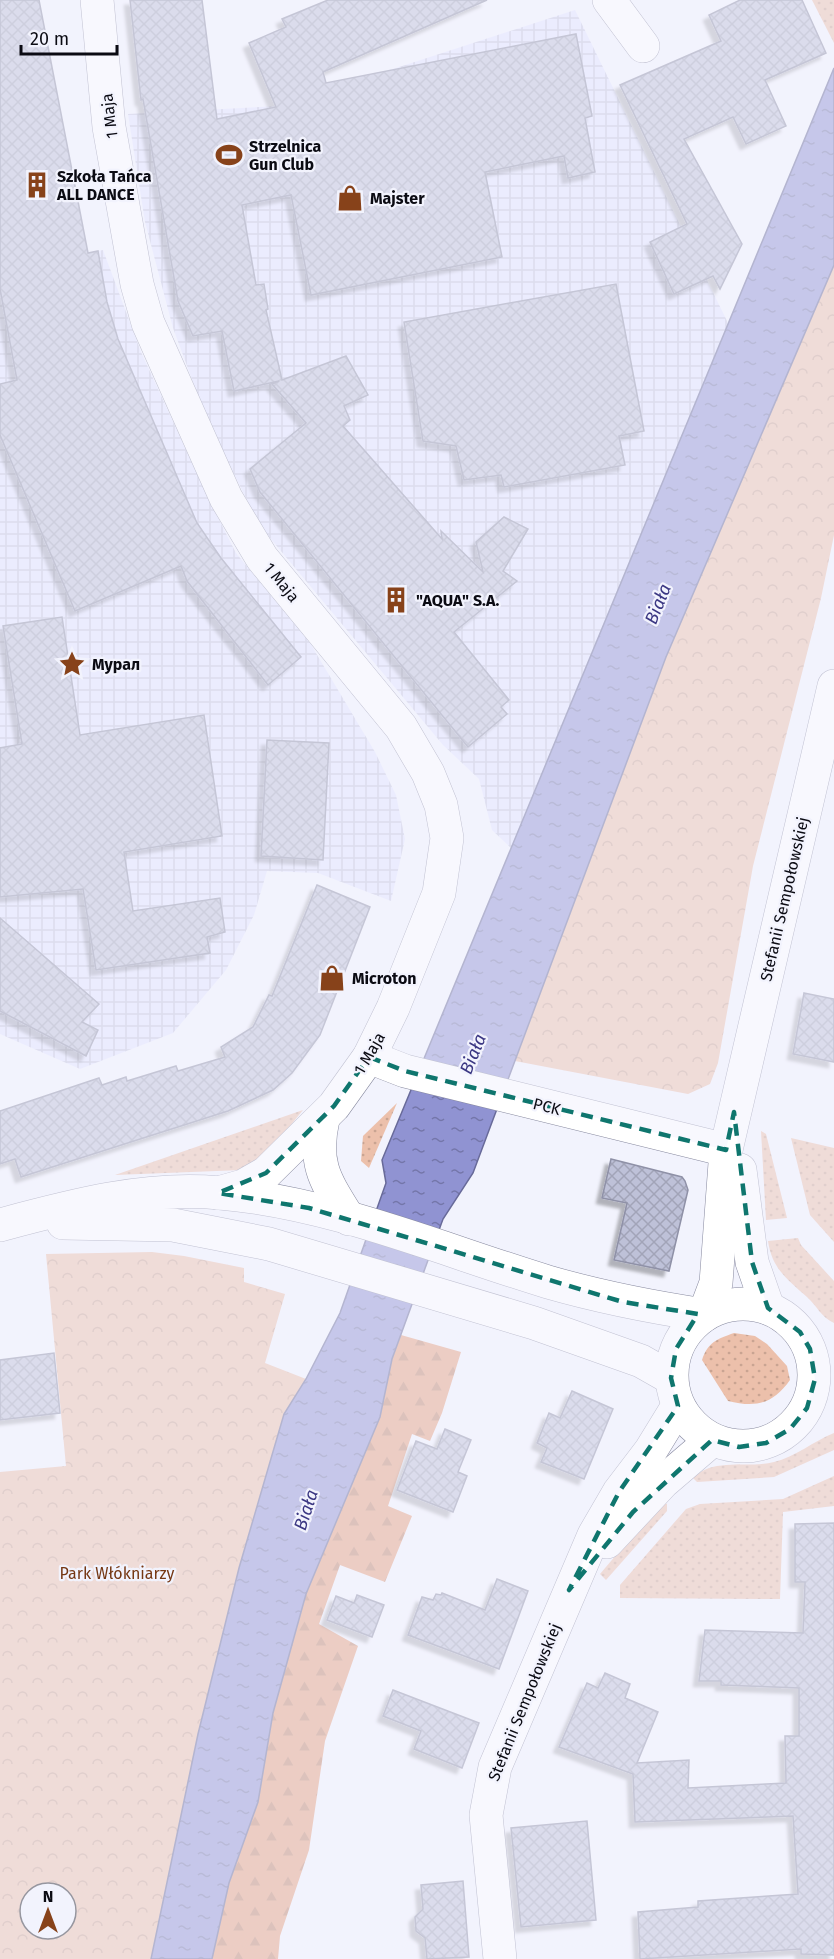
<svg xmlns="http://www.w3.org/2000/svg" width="834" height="1959" font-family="'Fira Sans',sans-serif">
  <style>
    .industrial { fill: url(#industrial-grid) }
    .grass { fill: url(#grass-dots) }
    .forest { fill: url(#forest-firs) }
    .park { fill: url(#park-crowns); fill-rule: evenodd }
    .water { fill: url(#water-ripples); stroke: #686a99; stroke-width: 1.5 }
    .building { fill: url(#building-cross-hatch); stroke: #8f91a7; stroke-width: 1.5; filter: url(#shadow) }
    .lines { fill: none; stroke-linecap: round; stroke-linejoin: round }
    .minor-casing { stroke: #87899f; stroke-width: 34 }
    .minor { stroke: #fff; stroke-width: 33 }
    .marked { fill: none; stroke: #0f766e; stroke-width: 4.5; stroke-dasharray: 12 8; stroke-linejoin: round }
    .labels { text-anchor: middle; stroke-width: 4.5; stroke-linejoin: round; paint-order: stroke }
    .street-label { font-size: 16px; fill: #0b0b13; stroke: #f2f3fd }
    .poi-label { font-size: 16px; font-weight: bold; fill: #0b0b13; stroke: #f2f3fd; text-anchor: start }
    .park-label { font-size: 16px; fill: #753713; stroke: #f2f3fd }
    .water-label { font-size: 18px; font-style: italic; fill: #3b3783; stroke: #f2f3fd }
  </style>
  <defs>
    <pattern id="industrial-grid" width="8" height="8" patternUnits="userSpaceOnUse" patternTransform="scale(1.5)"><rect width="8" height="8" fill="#e3e5ff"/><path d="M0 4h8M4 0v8" fill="none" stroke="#c1c3da"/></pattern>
    <pattern id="grass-dots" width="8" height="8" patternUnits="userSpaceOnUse" patternTransform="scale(1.5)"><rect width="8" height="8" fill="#ecc0ab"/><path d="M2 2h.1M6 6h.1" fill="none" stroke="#c9a492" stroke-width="1.8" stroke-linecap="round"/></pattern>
    <pattern id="forest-firs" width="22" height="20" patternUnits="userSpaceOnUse" patternTransform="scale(1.5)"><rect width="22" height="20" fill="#e4a07f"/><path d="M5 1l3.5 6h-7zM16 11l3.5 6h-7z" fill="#c2886d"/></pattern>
    <pattern id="park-crowns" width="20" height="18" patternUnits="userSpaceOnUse" patternTransform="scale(1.5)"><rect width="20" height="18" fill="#ecc0ab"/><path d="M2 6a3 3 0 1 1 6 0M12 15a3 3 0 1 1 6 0" fill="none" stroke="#c9a492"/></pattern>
    <pattern id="water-ripples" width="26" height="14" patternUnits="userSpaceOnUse" patternTransform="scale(1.5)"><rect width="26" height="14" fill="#9093d2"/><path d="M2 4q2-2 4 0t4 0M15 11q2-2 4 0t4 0" fill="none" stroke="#7476a9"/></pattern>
    <pattern id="building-cross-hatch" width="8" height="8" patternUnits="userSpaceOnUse" patternTransform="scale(1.5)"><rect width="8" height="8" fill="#bec1d8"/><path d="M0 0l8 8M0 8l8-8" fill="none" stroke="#a2a4b8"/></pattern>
    <filter id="shadow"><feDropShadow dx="-5.5" dy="5.5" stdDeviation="1.5" flood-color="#0004"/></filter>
  </defs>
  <rect width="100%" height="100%" fill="#f2f3fd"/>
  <g class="industrial">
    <path d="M575,10L728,323L512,849L492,830L479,779L443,745L260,526L207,420L173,328L145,222L128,114L279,106Z"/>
    <path d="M103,250L141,352L209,500L236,553L310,643L375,752L396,795L405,839L391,901L318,873L267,871L254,915L226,970L173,1033L80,1069L0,1034V272Z"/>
  </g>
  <g class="grass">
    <path d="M812,0H834V43Z"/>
    <path d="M397,1103L369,1168L361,1161L363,1136Z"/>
    <path d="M303,1110L269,1152L242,1170L115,1175Z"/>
    <path d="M761,1131L766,1134L787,1218L766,1220Z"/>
    <path d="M791,1138L834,1148V1242L810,1215Z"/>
    <path d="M798,1238L801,1245L834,1281V1323C821,1317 817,1306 807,1297C788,1280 772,1269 768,1241Z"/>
    <path d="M734,1333L755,1336L767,1344L787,1366L790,1380C773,1404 756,1408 728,1401L702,1360C708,1342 717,1339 734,1333Z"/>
    <path d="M834,1433V1450L774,1477L697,1482L693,1478C714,1457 747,1469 774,1462C795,1457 814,1441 834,1433Z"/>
    <path d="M834,1476V1506L783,1512L780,1599L620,1598V1585L686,1509L700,1504L783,1499Z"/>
    <path d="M662,1501L667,1504V1511L606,1580L600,1574Z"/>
  </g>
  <path class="forest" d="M401,1335L461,1352L442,1413L430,1441L412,1434L388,1506L412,1516L385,1582L340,1565L319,1624L358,1646L325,1741L309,1850L280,1936L278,1959H212L229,1883L258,1802L273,1713L306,1594L380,1417L392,1359Z"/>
  <g class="park">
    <path d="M834,265V535L821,598L753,866L718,1063L710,1084L688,1094L515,1061L666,657Z"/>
    <path d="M152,1252L184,1256L244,1268V1282L285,1294L265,1363L306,1379L284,1414L239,1568L198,1734L151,1959H0V1472L66,1466L46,1254ZM30,1893H66V1929H30Z"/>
  </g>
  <path class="water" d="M834,68V265L666,657L473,1173L443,1219L392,1359L380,1417L306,1594L273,1713L258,1802L229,1883L212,1959H151L198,1734L239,1568L284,1414L306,1379L340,1313L386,1183L382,1160Z"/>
  <g class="building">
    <path d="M0,0H39L88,253L98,251L107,302L118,339L197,523L221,558L301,657L268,685L187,581L181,566L75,611L0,435V384L17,380L0,289Z"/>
    <path d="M130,0H202L217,119L276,107L249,43L286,27L282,19L328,0H487L323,72L326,83L576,34L592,116L585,118L595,172L568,178L564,156L485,172L502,257L311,295L291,195L242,205L256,285L264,284L268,309L266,310L282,380L346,356L368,395L344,406L350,420L343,426L442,539L441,531L483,572L476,542L504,517L528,529L503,571L517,581L454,632L509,700L501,707L507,714L468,747L260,492L250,469L306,423L272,384L279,381L234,391L222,331L193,336L178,301L143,99L141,100Z"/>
    <path d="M740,0H802L826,53L765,80L786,126L746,144L733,117L684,139L742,244L720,289L713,276L674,294L650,242L687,224L620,85L721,41L709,15Z"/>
    <path d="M616,284L644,431L619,436L625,465L504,487L501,475L464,480L456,446L423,441L404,322Z"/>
    <path d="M62,617L80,735L204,715L222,836L124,852L133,911L220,898L225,932L207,937L210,953L96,970L83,889L0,897V748L22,744L3,626Z"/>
    <path d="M267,740L329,743L323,860L261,856Z"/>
    <path d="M317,885L370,907L320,1035L292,1073L273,1090L228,1111L21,1177L15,1159L0,1164V1111L99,1078L102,1085L126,1077L127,1081L176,1066L178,1071L225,1057L221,1047L253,1027L269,995L272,996Z"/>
    <path d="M0,918L99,1004L82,1022L98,1030L86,1056L0,1011Z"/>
    <path d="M804,993L834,999V1062L793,1054Z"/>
    <path d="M611,1159L682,1177L685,1181L688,1190L669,1271L614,1260L627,1203L602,1198Z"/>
    <path d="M54,1353L60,1413L0,1420V1360Z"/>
    <path d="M572,1391L613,1409L584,1479L541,1462L547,1448L537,1443L549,1413L560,1418Z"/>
    <path d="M445,1429L471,1440L458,1472L467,1476L453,1512L397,1490L416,1441L437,1449Z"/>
    <path d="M834,1523V1955L801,1954V1949L640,1959L638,1912L698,1907V1901L798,1894L793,1816L635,1822L633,1774L559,1747L587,1683L598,1688L605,1673L630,1684L625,1698L658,1712L637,1763L689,1760L688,1788L786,1783L785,1736H799V1688L721,1685V1681H699L705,1630L803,1633L805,1582H795V1524Z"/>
    <path d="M497,1579L528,1591L499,1669L408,1635L422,1597L433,1600L436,1594L441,1595L442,1593L485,1610Z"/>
    <path d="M357,1595L384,1605L372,1637L327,1620L336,1596L354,1603Z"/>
    <path d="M393,1690L479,1723L462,1768L414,1749L421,1731L383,1716Z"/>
    <path d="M587,1821L596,1920L521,1927L511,1828Z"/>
    <path d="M463,1881L469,1957L427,1959L425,1938L416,1931L415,1917L423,1909L421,1885Z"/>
  </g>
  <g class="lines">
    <g class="minor-casing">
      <g id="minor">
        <path d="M97,0L109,127L137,284L148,323L226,498L262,558L401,727L428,773L441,805L447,838L439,893L393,1008L369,1057L334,1106L266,1173L243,1186L218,1193"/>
        <path d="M609,0L643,46"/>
        <path d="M369,1057L405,1071L726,1150"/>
        <path d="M323,1119C313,1165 325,1180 349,1219"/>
        <path d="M740,1170L752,1262L768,1308"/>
        <path d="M63,1223L173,1225L269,1244L534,1323L641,1361L671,1378"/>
        <path d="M0,1225C71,1206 145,1186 220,1193C333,1203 440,1249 548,1282C600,1297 651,1307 704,1315"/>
        <circle cx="743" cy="1375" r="71"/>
        <path d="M704,1315L716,1283L726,1150L834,686"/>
        <path d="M607,1542L663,1482L712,1440"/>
        <path d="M500,1959L486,1815L495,1767L594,1535L619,1492L651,1450L678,1406"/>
      </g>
    </g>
    <use href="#minor" class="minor"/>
  </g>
  <path d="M0 0H834V1959H0ZM369,1057L405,1071L726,1150L734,1112L752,1262L768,1308L800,1332L810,1349L815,1379L807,1408L790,1429L766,1443L739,1447L712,1440L633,1512L569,1590L619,1492L678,1406L671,1378L676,1349L698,1314L623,1302L309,1208L218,1193L266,1173L334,1106Z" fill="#f2f3fd" fill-opacity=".55" fill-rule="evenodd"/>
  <path class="marked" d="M369,1057L405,1071L726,1150L734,1112L752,1262L768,1308L800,1332L810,1349L815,1379L807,1408L790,1429L766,1443L739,1447L712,1440L633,1512L569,1590L619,1492L678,1406L671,1378L676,1349L698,1314L623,1302L309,1208L218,1193L266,1173L334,1106Z"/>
  <defs>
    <g id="stadium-bare" transform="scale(2.07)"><path d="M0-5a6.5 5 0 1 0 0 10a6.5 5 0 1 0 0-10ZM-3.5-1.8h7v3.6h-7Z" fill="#87421a" stroke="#f2f3fd" stroke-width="2.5" paint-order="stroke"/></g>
    <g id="building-bare" transform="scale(2.07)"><path d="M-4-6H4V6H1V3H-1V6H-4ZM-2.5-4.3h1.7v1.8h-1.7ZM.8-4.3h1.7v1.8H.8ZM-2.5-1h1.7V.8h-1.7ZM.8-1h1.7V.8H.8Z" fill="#87421a" stroke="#f2f3fd" stroke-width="2.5" paint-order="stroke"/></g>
    <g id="shop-bare" transform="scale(2.07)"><path d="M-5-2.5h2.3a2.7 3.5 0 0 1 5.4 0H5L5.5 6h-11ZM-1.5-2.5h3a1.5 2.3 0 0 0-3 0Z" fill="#87421a" stroke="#f2f3fd" stroke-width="2.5" paint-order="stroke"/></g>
    <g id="sight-bare" transform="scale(2.07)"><path d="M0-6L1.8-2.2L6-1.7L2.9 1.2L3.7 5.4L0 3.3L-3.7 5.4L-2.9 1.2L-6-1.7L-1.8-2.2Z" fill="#87421a" stroke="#f2f3fd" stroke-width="2.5" paint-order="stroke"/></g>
  </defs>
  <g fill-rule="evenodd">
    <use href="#stadium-bare" x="229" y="155"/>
    <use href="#building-bare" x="37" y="185"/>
    <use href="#shop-bare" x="350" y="198"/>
    <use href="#building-bare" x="396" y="600"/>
    <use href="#sight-bare" x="72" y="664"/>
    <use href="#shop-bare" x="332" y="978"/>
  </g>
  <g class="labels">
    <g class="street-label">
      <text transform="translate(109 116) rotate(-97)" y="6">1 Maja</text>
      <text transform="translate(282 582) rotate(51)" y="6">1 Maja</text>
      <text transform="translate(784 899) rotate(-77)" y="6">Stefanii Sempołowskiej</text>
      <text transform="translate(369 1053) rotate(-60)" y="6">1 Maja</text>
      <text transform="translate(547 1106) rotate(14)" y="6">PCK</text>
      <text transform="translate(524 1702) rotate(-68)" y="6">Stefanii Sempołowskiej</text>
    </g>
    <g class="poi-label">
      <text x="249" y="152">Strzelnica<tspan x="249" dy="18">Gun Club</tspan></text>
      <text x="57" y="182">Szkoła Tańca<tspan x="57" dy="18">ALL DANCE</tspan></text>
      <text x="370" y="204">Majster</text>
      <text x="416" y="606">"AQUA" S.A.</text>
      <text x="92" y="670">Мурал</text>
      <text x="352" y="984">Microton</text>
    </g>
    <g class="park-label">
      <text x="117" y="1579">Park Włókniarzy</text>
    </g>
    <g class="water-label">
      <text transform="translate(658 604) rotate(-68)" y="6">Biała</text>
      <text transform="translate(473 1054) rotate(-68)" y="6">Biała</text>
      <text transform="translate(306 1510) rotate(-72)" y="6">Biała</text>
    </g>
  </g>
  <g transform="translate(48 1911)"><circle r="28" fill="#f2f3fd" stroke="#96969f" stroke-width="1.5"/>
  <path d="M0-4.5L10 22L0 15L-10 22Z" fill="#87421a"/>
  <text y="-9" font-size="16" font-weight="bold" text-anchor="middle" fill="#0b0b13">N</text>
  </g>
  <path d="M21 45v9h96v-9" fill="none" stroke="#0b0b13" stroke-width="3"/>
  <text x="30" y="45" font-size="18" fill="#0b0b13" stroke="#f2f3fd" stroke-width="4.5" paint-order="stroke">20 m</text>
</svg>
